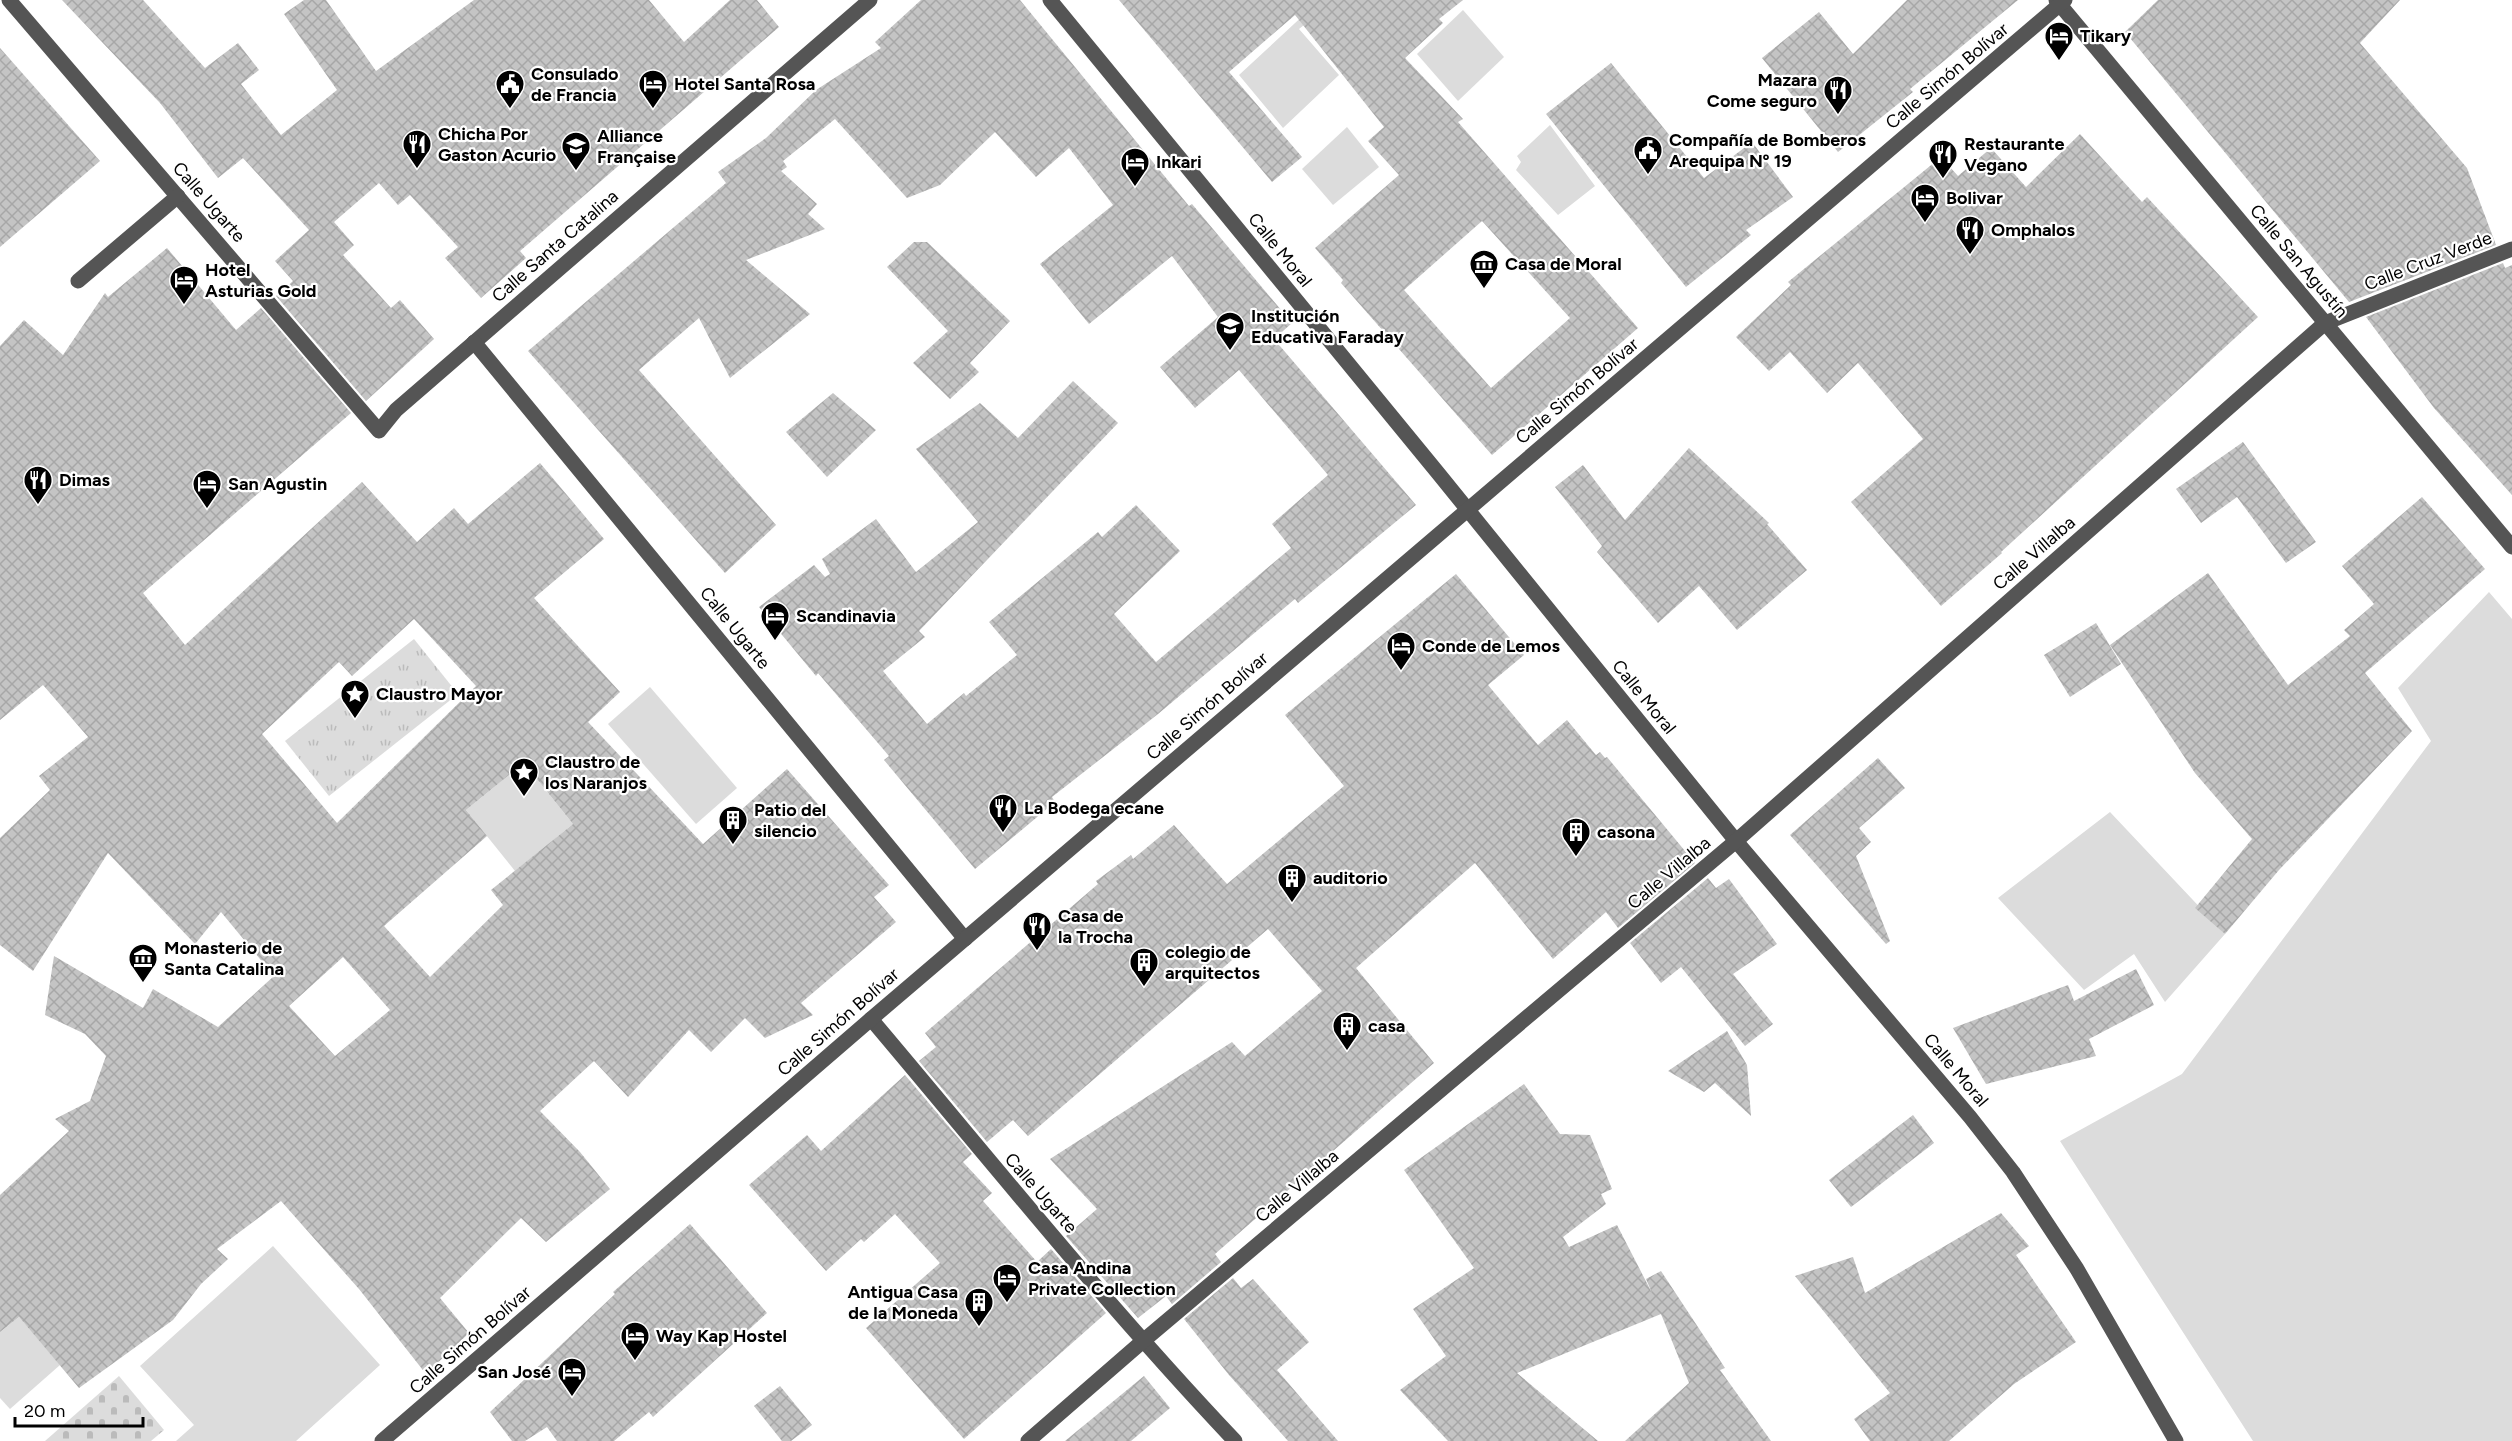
<svg xmlns="http://www.w3.org/2000/svg" width="2512" height="1441" font-family="Figtree,sans-serif">
  <style>
    .green { fill: #dcdcdc }
    .cemetery { fill: url(#cemetery-stones) }
    .park { fill: url(#park-tufts) }
    .building { fill: url(#building-cross-hatch); fill-rule: evenodd }
    .lines { fill: none; stroke-linecap: round; stroke-linejoin: round }
    .minor { stroke: #555; stroke-width: 15 }
    .labels { text-anchor: middle; stroke-width: 4.5; stroke-linejoin: round; paint-order: stroke }
    .poi-label { font-size: 18px; font-weight: bold; fill: #000; stroke: #fff; text-anchor: start }
    .street-label { font-size: 18px; fill: #000; stroke: #fff }
  </style>
  <defs>
    <pattern id="cemetery-stones" width="16" height="16" patternUnits="userSpaceOnUse" patternTransform="scale(1.5)"><rect width="16" height="16" fill="#dcdcdc"/><path d="M2 7V4a2 2 0 0 1 4 0v3zM10 15v-3a2 2 0 0 1 4 0v3z" fill="#bbb"/></pattern>
    <pattern id="park-tufts" width="24" height="20" patternUnits="userSpaceOnUse" patternTransform="scale(1.5)"><rect width="24" height="20" fill="#dcdcdc"/><path d="M3 7l-1-3M5 7V3M7 7l1-3M15 17l-1-3M17 17v-4M19 17l1-3" fill="none" stroke="#bbb"/></pattern>
    <pattern id="building-cross-hatch" width="8" height="8" patternUnits="userSpaceOnUse" patternTransform="scale(1.5)"><rect width="8" height="8" fill="#c4c4c4"/><path d="M0 0l8 8M0 8l8-8" fill="none" stroke="#a7a7a7"/></pattern>
  </defs>
  <rect width="100%" height="100%" fill="#fff"/>
  <g class="green">
    <path d="M1463,10L1504,57L1458,101L1417,54Z"/>
    <path d="M1308,11L1314,17L1299,29L1339,75L1283,128L1239,75Z"/>
    <path d="M1550,125L1595,186L1558,215L1516,170L1521,162L1517,156Z"/>
    <path d="M1347,127L1379,167L1333,205L1302,169Z"/>
    <path d="M2489,592L2512,619V1441H2253L2060,1141L2182,1074L2431,741L2398,688Z"/>
    <path d="M650,687L737,788L696,824L608,724Z"/>
    <path d="M524,763L573,824L515,871L466,810Z"/>
    <path d="M2110,812L2225,934L2165,1002L2134,954L2084,990L1998,898Z"/>
    <path d="M273,1246L380,1365L296,1441H176L194,1425L140,1366Z"/>
    <path d="M19,1317L60,1365L10,1409L0,1398V1332Z"/>
  </g>
  <path class="cemetery" d="M119,1376L164,1430L151,1441H45Z"/>
  <path class="park" d="M414,639L458,694L329,796L285,741Z"/>
  <g class="building">
    <path d="M62,0H143L205,68L238,43L259,70L241,84L281,135L337,90L284,14L304,0H326L376,71L474,0H649L684,42L730,0H757L779,27L520,251L526,258L481,298L445,258L458,247L410,195L398,205L379,183L334,222L354,245L343,255L391,308L400,300L434,339L366,401L276,296L293,281L275,261L309,230L243,158L218,178L160,103Z"/>
    <path d="M921,0H1020L1189,206L1192,204L1292,323L1274,339L1416,505L1298,603L1295,599L1158,714L1052,797L1055,802L975,869L884,760L889,756L818,673L816,676L759,607L814,565L825,577L830,574L822,559L876,519L916,572L978,522L916,449L980,403L1018,438L1073,381L1118,423L919,631L925,637L883,671L927,724L964,693L966,696L1017,655L989,622L1098,532L1102,537L1136,505L1180,551L1114,614L1156,662L1291,548L1272,524L1328,475L1239,370L1195,408L1160,367L1218,317L1172,256L1089,324L1040,264L1113,205L1069,148L1036,177L995,132L940,185L907,198L835,119L783,161L787,167L781,171L817,204L808,214L825,229L746,260L810,314L730,378L699,318L639,370L776,525L725,573L528,351L726,183L718,172L766,138L816,90L881,48L875,42Z"/>
    <path d="M1119,0H1463L1439,19L1443,23L1405,58L1463,119L1458,122L1638,328L1492,455L1341,283L1343,280L1315,248L1399,175L1368,141L1384,127L1295,15L1229,72L1302,157L1272,182ZM1482,221L1570,318L1491,388L1404,290Z"/>
    <path d="M1907,0H2018L1910,89L1913,92L1838,152L1762,58L1819,12L1853,54Z"/>
    <path d="M2158,0H2400L2360,43L2467,168L2496,245L2349,302L2125,32Z"/>
    <path d="M0,48L100,161L0,247Z"/>
    <path d="M1611,63L1704,178L1752,142L1793,197L1746,230L1751,235L1686,287L1546,114Z"/>
    <path d="M2080,134L2142,202L2147,197L2258,317L2001,552L2002,553L1941,606L1851,502L1923,439L1858,363L1827,393L1790,352L1769,371L1736,337L1791,285L1788,282L1941,157L1958,176L1991,148L2026,187Z"/>
    <path d="M914,242H927L1010,321L970,363L979,372L950,399L913,363L948,331L887,267Z"/>
    <path d="M167,248L236,330L261,308L351,413L143,593L185,645L362,482L417,542L454,508L468,524L540,463L604,539L534,598L620,692L588,722L703,844L787,769L889,885L874,897L896,922L801,1003L813,1015L765,1038L745,1018L711,1052L689,1030L628,1097L594,1061L540,1111L580,1152L610,1189L546,1242L521,1218L440,1298L469,1333L426,1374L359,1289L281,1201L217,1249L228,1259L201,1284L173,1320L79,1388L19,1317L0,1332V1195L69,1131L55,1119L90,1101L106,1056L85,1034L45,1015L54,956L143,1008L153,989L218,1027L274,976L221,912L195,944L108,853L33,971L0,945V838L50,790L39,776L88,737L43,685L0,720V346L24,320L63,355L105,293L108,297ZM414,619L476,686L337,823L262,734L339,662L352,676ZM524,763L573,824L491,890L503,905L430,977L384,926L487,836L466,810ZM343,957L390,1010L335,1056L289,1006Z"/>
    <path d="M2503,263L2505,268L2512,265V495L2434,408L2366,317Z"/>
    <path d="M833,393L876,430L827,477L786,432Z"/>
    <path d="M2243,442L2316,542L2286,563L2237,497L2201,523L2176,489Z"/>
    <path d="M1689,448L1769,523L1767,524L1807,570L1737,630L1699,586L1658,623L1597,552L1602,546L1555,487L1583,465L1625,520Z"/>
    <path d="M2422,497L2485,569L2365,673L2412,731L2279,870L2225,934L2195,908L2252,839L2195,773L2110,645L2208,573L2288,685L2350,636L2344,630L2374,604L2342,566Z"/>
    <path d="M1456,574L1524,655L1488,685L1538,745L1567,720L1596,755L1600,752L1605,758L1607,757L1695,863L1618,928L1606,912L1553,959L1475,863L1356,968L1434,1063L1215,1254L1221,1262L1172,1304L1166,1296L1138,1318L1066,1236L1097,1209L1050,1159L1232,1042L1245,1056L1322,991L1268,929L1028,1136L1013,1120L987,1142L919,1061L936,1047L925,1033L1098,884L1096,881L1131,855L1133,859L1174,825L1227,884L1344,786L1285,715Z"/>
    <path d="M2096,623L2121,664L2070,697L2044,655Z"/>
    <path d="M1878,758L1905,788L1859,828L1871,842L1856,856L1890,941L1886,944L1790,835Z"/>
    <path d="M1708,878L1716,888L1729,879L1777,944L1733,974L1773,1024L1745,1046L1681,967L1661,983L1630,943Z"/>
    <path d="M2136,969L2154,1005L2089,1039L2096,1056L1986,1084L1953,1028L2068,985L2074,1001Z"/>
    <path d="M1727,1031L1747,1065L1751,1116L1715,1083L1704,1092L1668,1071Z"/>
    <path d="M905,1075L972,1154L963,1162L992,1193L983,1201L1037,1262L1051,1249L1106,1313L964,1439L866,1328L940,1263L895,1214L864,1242L861,1239L826,1271L749,1185L807,1135L821,1151Z"/>
    <path d="M1524,1084L1560,1134L1590,1135L1612,1189L1601,1194L1606,1204L1563,1237L1569,1247L1617,1225L1652,1293L1646,1279L1661,1271L1725,1368L1720,1370L1771,1441H1625L1689,1383L1661,1314L1517,1373L1598,1441H1448L1400,1390L1446,1356L1413,1309L1474,1268L1404,1170Z"/>
    <path d="M1913,1115L1934,1143L1851,1207L1829,1180Z"/>
    <path d="M2001,1213L2029,1246L2016,1255L2076,1342L2014,1384L1949,1441H1870L1854,1419L1890,1393L1795,1276L1853,1257L1865,1293Z"/>
    <path d="M690,1224L767,1313L653,1417L649,1412L614,1441H557L547,1427L525,1441H512L490,1412L615,1294L613,1292Z"/>
    <path d="M1233,1278L1241,1288L1253,1279L1309,1342L1277,1370L1338,1441H1288L1229,1375L1184,1319Z"/>
    <path d="M1144,1376L1170,1408L1131,1441H1065Z"/>
    <path d="M780,1386L812,1425L791,1441H782L754,1406Z"/>
  </g>
  <g class="lines">
    <g class="minor">
      <path d="M9,0L379,431L396,410L870,0"/>
      <path d="M1050,0L1438,473L1736,841L1970,1117L2013,1172L2077,1269L2176,1441"/>
      <path d="M2056,0L2512,547"/>
      <path d="M78,281L178,196"/>
      <path d="M474,342L965,939"/>
      <path d="M871,1019C991,1161 1107,1306 1235,1441"/>
      <path d="M382,1441L871,1019L2065,0"/>
      <path d="M1028,1441L1143,1341L1736,841L2325,323L2512,249"/>
    </g>
  </g>
  <defs>
    <g id="hotel-pin" transform="scale(1.5)"><path d="M0 17L-7.5 6A9.5 9.5 0 1 1 7.5 6Z" fill="#000" stroke="#fff"/><path d="M-6-4.5h1.5V1H6V5H4.5V3h-9V5H-6ZM-4 0a1.8 1.8 0 1 1 3.6 0ZM.5 0V-2.5h3Q6-2.5 6 0Z" fill="#fff"/></g>
    <g id="civic-pin" transform="scale(1.5)"><path d="M0 17L-7.5 6A9.5 9.5 0 1 1 7.5 6Z" fill="#000" stroke="#fff"/><path d="M-.6-6.5H3V-4.5H.6V-3L4-1V1h2V6H-6V1h2V-1L-.6-3ZM-1.2 2.5V6h2.4V2.5Z" fill="#fff"/></g>
    <g id="restaurant-pin" transform="scale(1.5)"><path d="M0 17L-7.5 6A9.5 9.5 0 1 1 7.5 6Z" fill="#000" stroke="#fff"/><path d="M-5-6h1v4h1v-4h1v4h1v-4h1v5L-1.5 .5V6h-2V.5L-5-1ZM5-6V6H3V1.5H1.5Q1.5-4 5-6Z" fill="#fff"/></g>
    <g id="university-pin" transform="scale(1.5)"><path d="M0 17L-7.5 6A9.5 9.5 0 1 1 7.5 6Z" fill="#000" stroke="#fff"/><path d="M0-5L7-2L0 1L-7-2ZM-4 1L0 2.5L4 1V4Q0 6-4 4Z" fill="#fff"/></g>
    <g id="museum-pin" transform="scale(1.5)"><path d="M0 17L-7.5 6A9.5 9.5 0 1 1 7.5 6Z" fill="#000" stroke="#fff"/><path d="M0-6L6-3V-2H-6V-3ZM-5-1h2V3h-2ZM-1-1h2V3h-2ZM3-1h2V3H3ZM-6 4H6V6H-6Z" fill="#fff"/></g>
    <g id="school-pin" transform="scale(1.5)"><path d="M0 17L-7.5 6A9.5 9.5 0 1 1 7.5 6Z" fill="#000" stroke="#fff"/><path d="M0-5L7-2L0 1L-7-2ZM-4 1L0 2.5L4 1V4Q0 6-4 4Z" fill="#fff"/></g>
    <g id="sight-pin" transform="scale(1.5)"><path d="M0 17L-7.5 6A9.5 9.5 0 1 1 7.5 6Z" fill="#000" stroke="#fff"/><path d="M0-6L1.8-2.2L6-1.7L2.9 1.2L3.7 5.4L0 3.3L-3.7 5.4L-2.9 1.2L-6-1.7L-1.8-2.2Z" fill="#fff"/></g>
    <g id="building-pin" transform="scale(1.5)"><path d="M0 17L-7.5 6A9.5 9.5 0 1 1 7.5 6Z" fill="#000" stroke="#fff"/><path d="M-4-6H4V6H1V3H-1V6H-4ZM-2.5-4.3h1.7v1.8h-1.7ZM.8-4.3h1.7v1.8H.8ZM-2.5-1h1.7V.8h-1.7ZM.8-1h1.7V.8H.8Z" fill="#fff"/></g>
  </defs>
  <g fill-rule="evenodd">
    <use href="#hotel-pin" x="2059" y="36"/>
    <use href="#civic-pin" x="510" y="84"/>
    <use href="#hotel-pin" x="653" y="84"/>
    <use href="#restaurant-pin" x="1838" y="90"/>
    <use href="#restaurant-pin" x="417" y="144"/>
    <use href="#university-pin" x="576" y="146"/>
    <use href="#civic-pin" x="1648" y="150"/>
    <use href="#restaurant-pin" x="1943" y="154"/>
    <use href="#hotel-pin" x="1135" y="162"/>
    <use href="#hotel-pin" x="1925" y="198"/>
    <use href="#restaurant-pin" x="1970" y="230"/>
    <use href="#museum-pin" x="1484" y="264"/>
    <use href="#hotel-pin" x="184" y="280"/>
    <use href="#school-pin" x="1230" y="326"/>
    <use href="#restaurant-pin" x="38" y="480"/>
    <use href="#hotel-pin" x="207" y="484"/>
    <use href="#hotel-pin" x="775" y="616"/>
    <use href="#hotel-pin" x="1401" y="646"/>
    <use href="#sight-pin" x="355" y="694"/>
    <use href="#sight-pin" x="524" y="772"/>
    <use href="#restaurant-pin" x="1003" y="808"/>
    <use href="#building-pin" x="733" y="820"/>
    <use href="#building-pin" x="1576" y="832"/>
    <use href="#building-pin" x="1292" y="878"/>
    <use href="#restaurant-pin" x="1037" y="926"/>
    <use href="#museum-pin" x="143" y="958"/>
    <use href="#building-pin" x="1144" y="962"/>
    <use href="#building-pin" x="1347" y="1026"/>
    <use href="#hotel-pin" x="1007" y="1278"/>
    <use href="#building-pin" x="979" y="1302"/>
    <use href="#hotel-pin" x="635" y="1336"/>
    <use href="#hotel-pin" x="572" y="1372"/>
  </g>
  <g class="labels">
    <g class="poi-label">
      <text x="2080" y="42">Tikary</text>
      <text x="531" y="80">Consulado<tspan x="531" dy="21">de Francia</tspan></text>
      <text x="1817" y="86" text-anchor="end">Mazara<tspan x="1817" dy="21">Come seguro</tspan></text>
      <text x="674" y="90">Hotel Santa Rosa</text>
      <text x="438" y="140">Chicha Por<tspan x="438" dy="21">Gaston Acurio</tspan></text>
      <text x="597" y="142">Alliance<tspan x="597" dy="21">Française</tspan></text>
      <text x="1669" y="146">Compañía de Bomberos<tspan x="1669" dy="21">Arequipa Nº 19</tspan></text>
      <text x="1964" y="150">Restaurante<tspan x="1964" dy="21">Vegano</tspan></text>
      <text x="1156" y="168">Inkari</text>
      <text x="1946" y="204">Bolivar</text>
      <text x="1991" y="236">Omphalos</text>
      <text x="1505" y="270">Casa de Moral</text>
      <text x="205" y="276">Hotel<tspan x="205" dy="21">Asturias Gold</tspan></text>
      <text x="1251" y="322">Institución<tspan x="1251" dy="21">Educativa Faraday</tspan></text>
      <text x="59" y="486">Dimas</text>
      <text x="228" y="490">San Agustin</text>
      <text x="796" y="622">Scandinavia</text>
      <text x="1422" y="652">Conde de Lemos</text>
      <text x="376" y="700">Claustro Mayor</text>
      <text x="545" y="768">Claustro de<tspan x="545" dy="21">los Naranjos</tspan></text>
      <text x="1024" y="814">La Bodega ecane</text>
      <text x="754" y="816">Patio del<tspan x="754" dy="21">silencio</tspan></text>
      <text x="1597" y="838">casona</text>
      <text x="1313" y="884">auditorio</text>
      <text x="1058" y="922">Casa de<tspan x="1058" dy="21">la Trocha</tspan></text>
      <text x="164" y="954">Monasterio de<tspan x="164" dy="21">Santa Catalina</tspan></text>
      <text x="1165" y="958">colegio de<tspan x="1165" dy="21">arquitectos</tspan></text>
      <text x="1368" y="1032">casa</text>
      <text x="1028" y="1274">Casa Andina<tspan x="1028" dy="21">Private Collection</tspan></text>
      <text x="958" y="1298" text-anchor="end">Antigua Casa<tspan x="958" dy="21">de la Moneda</tspan></text>
      <text x="656" y="1342">Way Kap Hostel</text>
      <text x="551" y="1378" text-anchor="end">San José</text>
    </g>
    <g class="street-label">
      <text transform="translate(1947 76) rotate(-40)" y="6">Calle Simón Bolívar</text>
      <text transform="translate(209 202) rotate(49)" y="6">Calle Ugarte</text>
      <text transform="translate(555 246) rotate(-41)" y="6">Calle Santa Catalina</text>
      <text transform="translate(1280 250) rotate(51)" y="6">Calle Moral</text>
      <text transform="translate(2299 261) rotate(50)" y="6">Calle San Agustín</text>
      <text transform="translate(2428 261) rotate(-21)" y="6">Calle Cruz Verde</text>
      <text transform="translate(1577 391) rotate(-40)" y="6">Calle Simón Bolívar</text>
      <text transform="translate(2034 553) rotate(-41)" y="6">Calle Villalba</text>
      <text transform="translate(735 628) rotate(51)" y="6">Calle Ugarte</text>
      <text transform="translate(1644 697) rotate(51)" y="6">Calle Moral</text>
      <text transform="translate(1207 706) rotate(-41)" y="6">Calle Simón Bolívar</text>
      <text transform="translate(1669 873) rotate(-40)" y="6">Calle Villalba</text>
      <text transform="translate(838 1022) rotate(-41)" y="6">Calle Simón Bolívar</text>
      <text transform="translate(1956 1070) rotate(50)" y="6">Calle Moral</text>
      <text transform="translate(1297 1186) rotate(-40)" y="6">Calle Villalba</text>
      <text transform="translate(1041 1193) rotate(49)" y="6">Calle Ugarte</text>
      <text transform="translate(470 1340) rotate(-41)" y="6">Calle Simón Bolívar</text>
    </g>
  </g>
  <path d="M15 1417v9h128v-9" fill="none" stroke="#000000" stroke-width="3"/>
  <text x="24" y="1417" font-size="18" fill="#000000" stroke="#ffffff" stroke-width="4.5" paint-order="stroke">20 m</text>
</svg>
